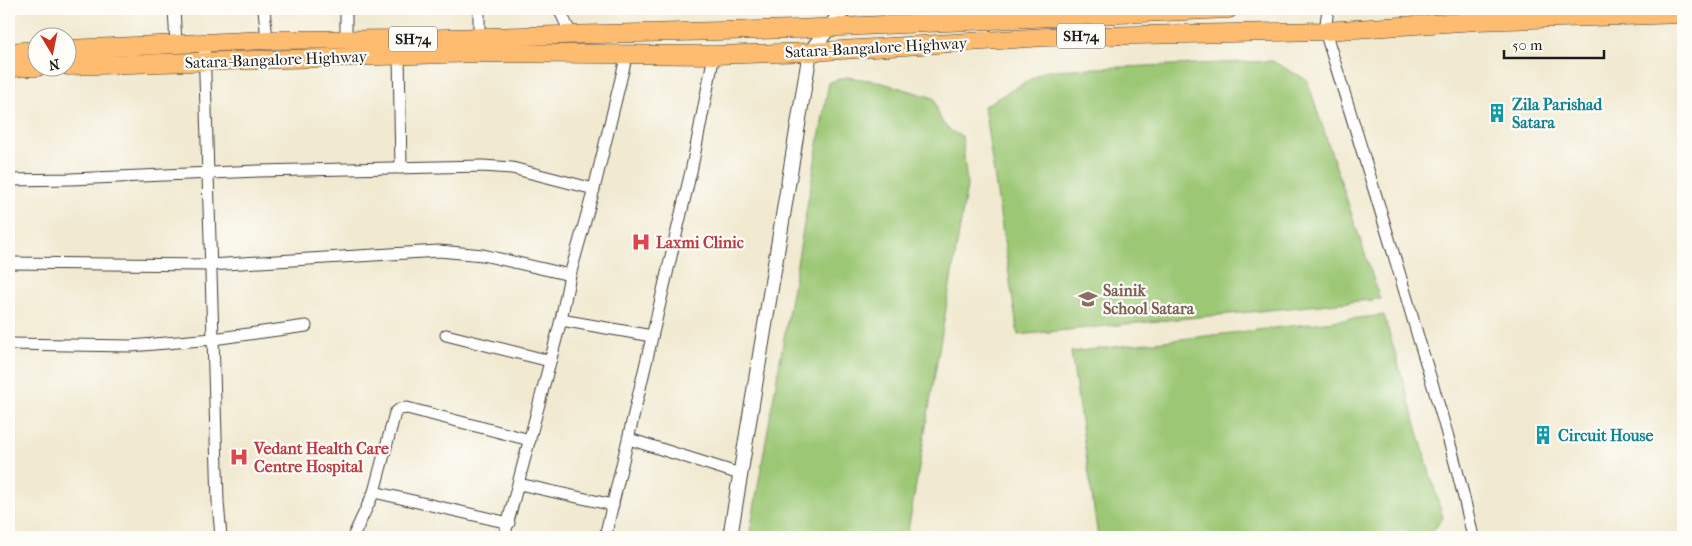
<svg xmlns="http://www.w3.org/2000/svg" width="1692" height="546" font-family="'IM FELL French Canon',serif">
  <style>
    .green { fill: #9cc774; stroke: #5c7248 }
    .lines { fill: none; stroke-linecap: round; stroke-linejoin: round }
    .minor-casing { stroke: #3c3b37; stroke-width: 13 }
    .tertiary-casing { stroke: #3c3b37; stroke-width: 16 }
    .primary-casing { stroke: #3c3b37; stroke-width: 19 }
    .minor { stroke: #fff; stroke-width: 11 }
    .tertiary { stroke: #fff; stroke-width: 14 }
    .primary { stroke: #fdbc6f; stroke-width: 18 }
    .labels { text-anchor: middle; stroke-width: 4.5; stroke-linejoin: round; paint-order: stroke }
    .shield { fill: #fdfcf7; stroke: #605f5e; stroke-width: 1 }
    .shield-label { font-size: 15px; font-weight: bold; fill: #1c1c1c }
    .street-label { font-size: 16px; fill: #1c1c1c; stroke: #fdfcf7 }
    .culture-label { font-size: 16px; font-weight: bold; fill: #0d838f; stroke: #fdfcf7; text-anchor: start }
    .health-label { font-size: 16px; font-weight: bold; fill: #be3a42; stroke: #fdfcf7; text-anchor: start }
    .education-label { font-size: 16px; font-weight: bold; fill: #785e54; stroke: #fdfcf7; text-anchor: start }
  </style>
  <rect width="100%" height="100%" fill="#fdfcf7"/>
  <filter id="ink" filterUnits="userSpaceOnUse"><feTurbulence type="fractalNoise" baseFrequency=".02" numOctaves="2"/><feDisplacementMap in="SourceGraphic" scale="10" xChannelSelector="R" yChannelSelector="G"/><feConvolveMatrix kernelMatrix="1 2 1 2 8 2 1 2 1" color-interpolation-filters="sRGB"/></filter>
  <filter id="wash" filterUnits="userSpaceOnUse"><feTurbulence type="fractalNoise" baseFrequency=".0096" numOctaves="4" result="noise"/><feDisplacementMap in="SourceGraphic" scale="20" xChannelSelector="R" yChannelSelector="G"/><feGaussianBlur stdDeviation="1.12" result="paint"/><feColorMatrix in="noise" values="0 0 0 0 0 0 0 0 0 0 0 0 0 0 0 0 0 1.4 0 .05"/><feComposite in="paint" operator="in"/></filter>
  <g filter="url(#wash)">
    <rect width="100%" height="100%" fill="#f1e9d0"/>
    <g class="green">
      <path d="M1272,61L1307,80L1380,299L1018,335L984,106L1047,70Z"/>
      <path d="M847,77L876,81L934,98C939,118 942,129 962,136L967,186L907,537H749L829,82Z"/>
      <path d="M1384,315L1443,518L1428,537H1098L1071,352Z"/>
    </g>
  </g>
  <g filter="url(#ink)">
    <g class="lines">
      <g class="minor-casing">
        <g id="minor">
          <path d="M174,9L176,44"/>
          <path d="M264,9L267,40"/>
          <path d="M346,9V40"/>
          <path d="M559,9L571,34"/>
          <path d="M1328,9L1325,31C1357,134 1389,236 1419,340C1439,405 1459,471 1473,537"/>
          <path d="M479,37V9"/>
          <path d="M204,43L218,502L221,537"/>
          <path d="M399,55L401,168"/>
          <path d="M9,180L71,179L258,171L482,166L512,168L594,189"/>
          <path d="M9,263L210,265L439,251L483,255L570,275"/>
          <path d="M561,320L652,336"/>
          <path d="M446,335L550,361"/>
          <path d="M9,344L131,346L213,339L306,326"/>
          <path d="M629,439L740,474"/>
          <path d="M519,484L613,505"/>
          <path d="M374,492L509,523"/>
          <path d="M353,537L374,492L395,413L400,409L407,408L530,440"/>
          <path d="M504,537L561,320L570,275L594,189L627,54"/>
          <path d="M605,537L692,167L714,55"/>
        </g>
      </g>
      <g class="tertiary-casing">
        <path id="tertiary" d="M730,537L810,52L844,9"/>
      </g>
      <g class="primary-casing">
        <g id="primary">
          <path d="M68,49L267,40L407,39L796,29L1229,9"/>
          <path d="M9,52L38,50"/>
          <path d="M68,66L478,53L714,55L810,52L1046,37L1325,31L1477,21L1683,14"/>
          <path d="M9,68L38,67"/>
        </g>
      </g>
      <use href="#minor" class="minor"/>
      <use href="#tertiary" class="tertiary"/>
      <use href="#primary" class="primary"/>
    </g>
  </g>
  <defs>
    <g id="building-bare" transform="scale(1.5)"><path d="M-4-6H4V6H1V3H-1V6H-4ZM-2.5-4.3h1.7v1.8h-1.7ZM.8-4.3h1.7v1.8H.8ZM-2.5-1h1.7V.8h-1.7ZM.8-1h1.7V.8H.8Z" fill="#0f9aa8" stroke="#fdfcf7" stroke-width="2.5" paint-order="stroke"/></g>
    <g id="hospital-bare" transform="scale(1.5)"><path d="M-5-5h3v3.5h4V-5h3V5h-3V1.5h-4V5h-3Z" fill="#e0444e" stroke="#fdfcf7" stroke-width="2.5" paint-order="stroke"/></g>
    <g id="school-bare" transform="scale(1.5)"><path d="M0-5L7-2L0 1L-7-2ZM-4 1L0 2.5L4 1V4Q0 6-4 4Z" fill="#8d6e63" stroke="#fdfcf7" stroke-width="2.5" paint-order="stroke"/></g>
  </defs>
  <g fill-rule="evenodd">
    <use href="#building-bare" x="1497" y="113"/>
    <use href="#hospital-bare" x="641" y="242"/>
    <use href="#school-bare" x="1088" y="299"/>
    <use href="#building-bare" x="1543" y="435"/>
    <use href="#hospital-bare" x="239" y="457"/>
  </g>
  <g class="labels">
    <g class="shield">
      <rect x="1057" y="23.5" width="48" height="25" rx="4"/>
      <rect x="389" y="26.5" width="48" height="25" rx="4"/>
    </g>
    <g class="shield-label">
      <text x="1081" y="41">SH74</text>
      <text x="413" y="44">SH74</text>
    </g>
    <g class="street-label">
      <text transform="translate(876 47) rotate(-3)" y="6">Satara-Bangalore Highway</text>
      <text transform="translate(276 59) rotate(-2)" y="6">Satara-Bangalore Highway</text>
    </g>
    <g class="culture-label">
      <text x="1512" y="110">Zila Parishad<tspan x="1512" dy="18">Satara</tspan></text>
      <text x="1558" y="441">Circuit House</text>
    </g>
    <g class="health-label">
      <text x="656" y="248">Laxmi Clinic</text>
      <text x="254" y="454">Vedant Health Care<tspan x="254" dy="18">Centre Hospital</tspan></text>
    </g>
    <g class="education-label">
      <text x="1103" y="296">Sainik<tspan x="1103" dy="18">School Satara</tspan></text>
    </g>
  </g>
  <rect width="1692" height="546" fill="none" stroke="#fdfcf7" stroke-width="30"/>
  <g transform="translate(52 52) rotate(170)"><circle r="24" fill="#fdfcf7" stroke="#a3a29f"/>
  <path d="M0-4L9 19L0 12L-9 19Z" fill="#c8321e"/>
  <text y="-8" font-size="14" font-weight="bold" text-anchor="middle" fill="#1c1c1c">N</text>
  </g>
  <path d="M1504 50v8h100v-8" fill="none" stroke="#1c1c1c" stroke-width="2.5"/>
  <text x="1512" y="50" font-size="15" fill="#1c1c1c" stroke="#fdfcf7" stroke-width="4" paint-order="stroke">50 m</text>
</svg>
